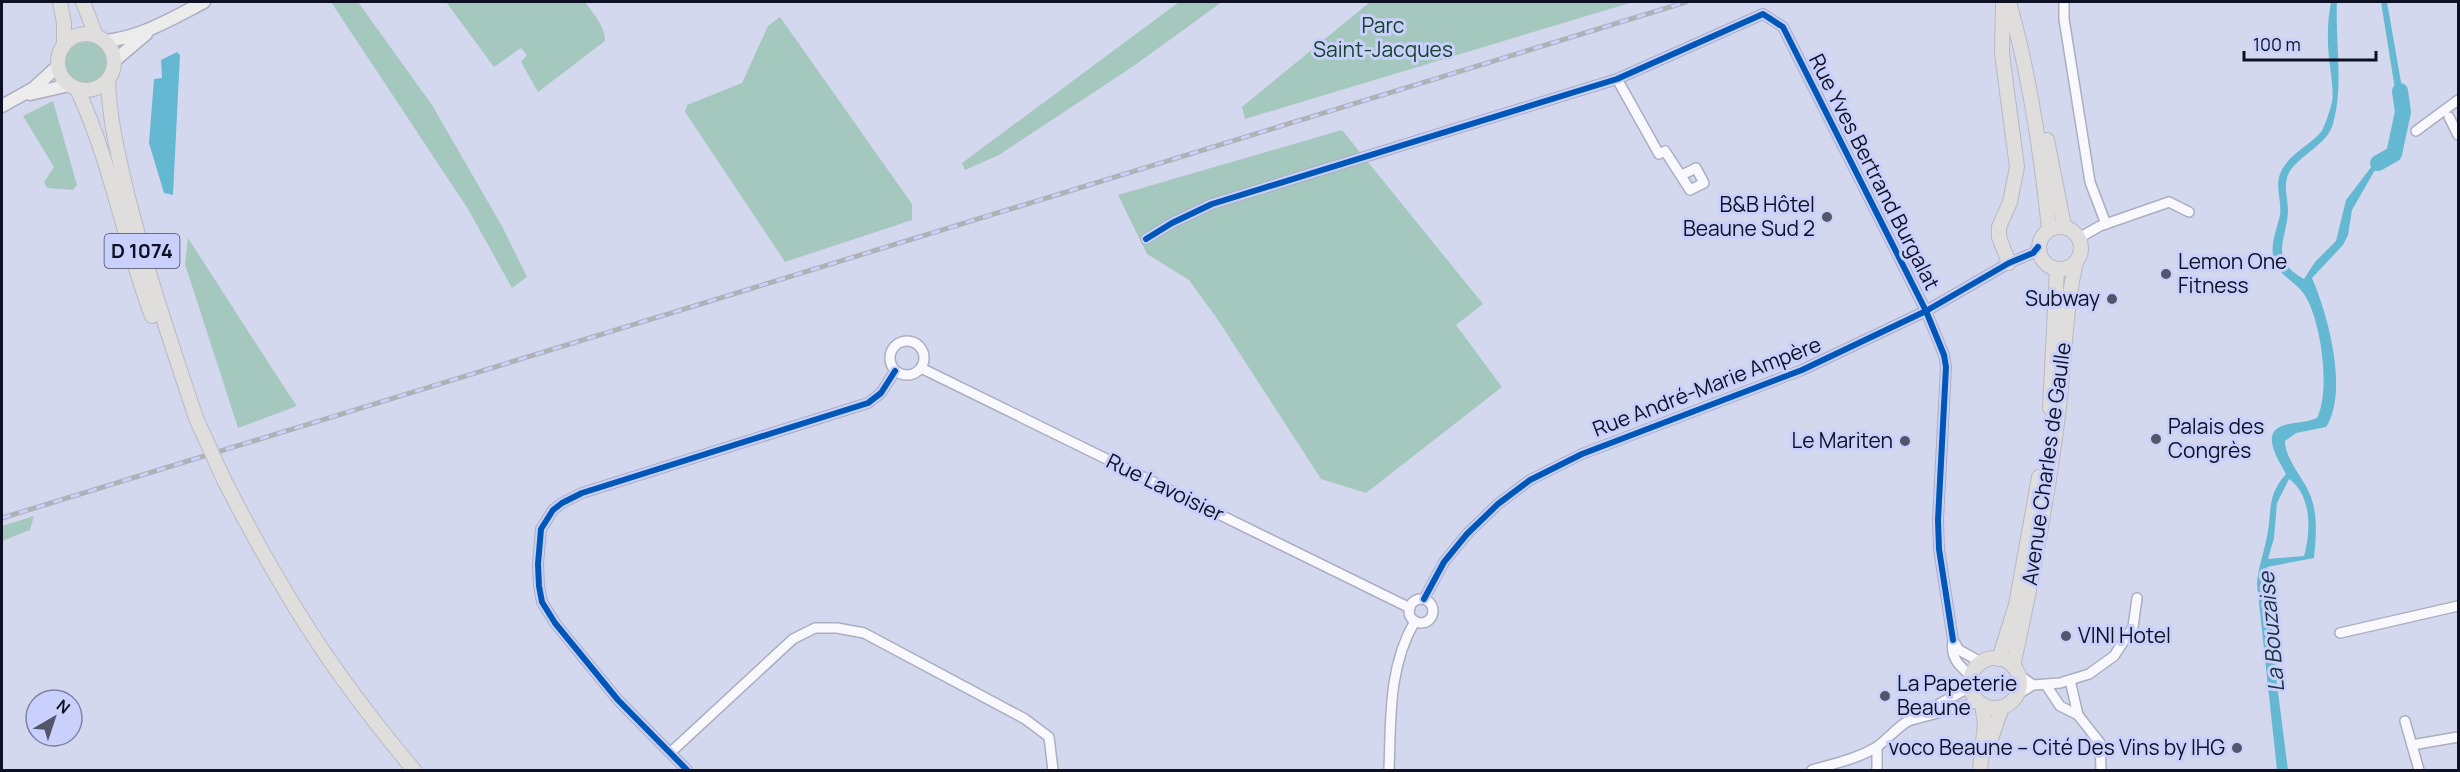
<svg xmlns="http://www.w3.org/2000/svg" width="2460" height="772" font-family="Manrope,sans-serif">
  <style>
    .green { fill: #a4c8bd }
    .water { fill: #65b8d1; fill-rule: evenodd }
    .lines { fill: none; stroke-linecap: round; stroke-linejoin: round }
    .river { stroke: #65b8d1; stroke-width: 16 }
    .street-casing { stroke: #abaec1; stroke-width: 12 }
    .secondary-casing { stroke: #abaec1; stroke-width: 15 }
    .primary-casing { stroke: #b7b8c5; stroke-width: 16 }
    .street { stroke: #f9f9fd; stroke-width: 9 }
    .secondary { stroke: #ececec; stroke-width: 12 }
    .primary { stroke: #dfdedc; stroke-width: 14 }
    .rail-casing { stroke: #b0b1b7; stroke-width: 5 }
    .rail { stroke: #c8d0fb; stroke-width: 3; stroke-dasharray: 9; stroke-linecap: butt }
    .primary-bridge-casing { stroke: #b7b8c5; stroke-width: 16; stroke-linecap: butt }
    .primary-bridge { stroke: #dfdedc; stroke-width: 14 }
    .cycleway-casing { stroke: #c8d0fb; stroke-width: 10 }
    .cycleway { stroke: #0057b8; stroke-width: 6 }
    .poi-dot { fill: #53566a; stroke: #c8d0fb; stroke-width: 2 }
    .labels { text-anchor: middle; stroke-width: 6; stroke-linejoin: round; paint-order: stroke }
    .shield { fill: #c8d0fb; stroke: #464a64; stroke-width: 1.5 }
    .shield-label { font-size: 20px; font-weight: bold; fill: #0e1023 }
    .park-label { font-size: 21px; fill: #16432a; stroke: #c8d0fb }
    .street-label { font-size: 21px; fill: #0e1023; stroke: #c8d0fb }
    .poi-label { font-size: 21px; fill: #0e1023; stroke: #c8d0fb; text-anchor: end }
    .water-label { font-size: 22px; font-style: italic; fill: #193238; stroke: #c8d0fb }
  </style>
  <rect width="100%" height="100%" fill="#d4d8ef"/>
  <g class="green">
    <path d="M331,2H358L432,105L503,228L527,277L512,288L468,209Z"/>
    <path d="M446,2H585C593,13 605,26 605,41L538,92L521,62L527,55L521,48L494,67Z"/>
    <path d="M1179,2H1222L1135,65L999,155L965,170L962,163Z"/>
    <path d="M1370,2H1633L1245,119L1242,107Z"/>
    <path d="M780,17L912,204V220L785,262L685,112L687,105L742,83L768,26Z"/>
    <circle cx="86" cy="63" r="21"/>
    <path d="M53,101L77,185L73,190L47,188L44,182L54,167L23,116Z"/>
    <path d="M1342,130L1483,304L1456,325L1502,387L1366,493L1321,479L1218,320L1189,280L1147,254L1118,195Z"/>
    <path d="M188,238L288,393L297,406L238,428L185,264Z"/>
    <path d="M34,516L30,530L2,541V526Z"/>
  </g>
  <g class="water">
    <path d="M2331,2H2337C2335,42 2344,84 2333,124C2327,145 2301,154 2290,171C2282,184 2288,197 2288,211C2287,240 2268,259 2304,279L2315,262L2336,241L2346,200L2375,162L2394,150H2399L2394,157L2375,170L2352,210L2348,235L2343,245L2312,278C2328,315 2349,391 2326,427L2296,433L2285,441C2285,460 2305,479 2311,497C2318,517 2316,537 2314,558L2267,567L2277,684L2288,770H2277L2257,584C2258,568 2263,556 2266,541C2273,514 2265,497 2286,474C2278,459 2257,429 2289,424C2299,422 2308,422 2317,418C2331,391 2321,319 2304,294C2294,280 2276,275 2273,255C2271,241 2277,229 2280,215C2282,201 2275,188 2280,174C2288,154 2308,147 2321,132C2324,129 2331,107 2332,102C2334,93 2331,75 2330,66C2327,44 2327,23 2331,2ZM2289,479C2312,495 2311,532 2304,556L2268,559L2274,538L2277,503Z"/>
    <path d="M2381,2H2387L2405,105V114H2399Z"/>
    <path d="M177,52L180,55L173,195L164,193L149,143L154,79L162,78L161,60Z"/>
  </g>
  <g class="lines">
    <path class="river" d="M2378,163L2394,154L2403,112L2400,91"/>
    <g class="street-casing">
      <g id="street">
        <path d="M2064,2V19L2090,182L2106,224"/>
        <path d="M1617,79L1659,154L1665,151L1690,190L1704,183L1696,168L1682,175"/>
        <path d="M2449,117L2458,135"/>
        <path d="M2416,131L2458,100"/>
        <path d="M2079,238L2100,226L2169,202L2189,212"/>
        <path d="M1146,239L1172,223L1212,204L1617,79L1763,14L1783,27L1926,311L1944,355L1946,367L1938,520L1939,549L1953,640"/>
        <circle cx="907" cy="358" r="17"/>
        <path d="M921,368L1410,608"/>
        <path d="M1424,599L1444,562L1467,534L1498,504L1530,480L1582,454L1802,370L1926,311L2009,263L2033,253L2038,247"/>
        <circle cx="1421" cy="611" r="12"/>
        <path d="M2340,633L2458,606"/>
        <path d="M1971,676C1958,665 1950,657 1953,640L1959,650L1981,662"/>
        <path d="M2033,685L2060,683L2089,674L2114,656L2133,627L2137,598"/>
        <path d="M2046,685L2060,706L2078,715L2070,680"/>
        <path d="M1970,687L1908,721L1978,702"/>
        <path d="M2018,694L2033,685L2019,675"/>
        <path d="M2078,715L2100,743L2101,770"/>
        <path d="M2405,721L2419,770"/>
        <path d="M2412,745L2458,737"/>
        <path d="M1877,748V770"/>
        <path d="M671,752L793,639L815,628H837L864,633L1025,719L1049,737L1053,770"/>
        <path d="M687,770L618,700L555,623L542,602L539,586L538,564L541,529L553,510L562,503L582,493L868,403L881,393L895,371"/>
        <path d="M1389,770C1391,719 1388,667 1415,621"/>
        <path d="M1812,770C1833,764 1856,759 1875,748C1884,743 1896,728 1908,721"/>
      </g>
    </g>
    <g class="secondary-casing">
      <g id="secondary">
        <path d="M105,41C140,38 173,18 204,2"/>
        <path d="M114,61L146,34"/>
        <path d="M30,94L69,85"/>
        <path d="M2,106L34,88L58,66"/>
      </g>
    </g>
    <g class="primary-casing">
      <g id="primary">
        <path d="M60,2L64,23V45"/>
        <path d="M83,2L96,36"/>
        <path d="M2003,2L2002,54L2017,167L2010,202L1999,227V237L2009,263"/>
        <path d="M2009,2C2030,76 2041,151 2049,229"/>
        <circle cx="86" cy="62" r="28"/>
        <path d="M108,79C109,118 118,155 127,193C146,269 171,343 196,418"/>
        <path d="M77,89C111,161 124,242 152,316"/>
        <path d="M2047,140L2064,226"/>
        <circle cx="2060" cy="248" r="21"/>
        <path d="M2050,408L2057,269"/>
        <path d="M225,482C252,534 280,585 312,634C343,682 378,727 414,770"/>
        <circle cx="1995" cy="683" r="25"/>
        <path d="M1999,659L2016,605L2039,477"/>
        <path d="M2013,666C2032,580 2049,493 2059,406C2065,358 2065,309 2076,262"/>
        <path d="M1988,747L2002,707"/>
        <path d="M1980,770L1985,723L1982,705"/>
      </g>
    </g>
    <use href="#street" class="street"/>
    <use href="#secondary" class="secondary"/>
    <use href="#primary" class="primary"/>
    <g class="rail-casing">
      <path id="rail" d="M2,518L1686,2"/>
    </g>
    <use href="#rail" class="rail"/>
    <g class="primary-bridge-casing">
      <path id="primary-bridge" d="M196,418L225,482"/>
    </g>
    <use href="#primary-bridge" class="primary-bridge"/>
    <g class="cycleway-casing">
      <g id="cycleway">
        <path d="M1146,239L1172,223L1212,204L1617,79L1763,14L1783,27L1926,311L1944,355L1946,367L1938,520L1939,549L1953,640"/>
        <path d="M1424,599L1444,562L1467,534L1498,504L1530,480L1582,454L1802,370L1926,311L2009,263L2033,253L2038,247"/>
        <path d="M687,770L618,700L555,623L542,602L539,586L538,564L541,529L553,510L562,503L582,493L868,403L881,393L895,371"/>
      </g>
    </g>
    <use href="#cycleway" class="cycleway"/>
  </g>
  <g class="poi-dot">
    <circle cx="1827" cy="217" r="6"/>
    <circle cx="2166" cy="274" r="6"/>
    <circle cx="2112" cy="299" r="6"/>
    <circle cx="2156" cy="439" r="6"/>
    <circle cx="1905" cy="441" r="6"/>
    <circle cx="2066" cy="636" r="6"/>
    <circle cx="1885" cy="696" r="6"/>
    <circle cx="2237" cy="748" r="6"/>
  </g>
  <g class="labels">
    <rect class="shield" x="104.5" y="234" width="75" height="34" rx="4.5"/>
    <g class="shield-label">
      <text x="142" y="258">D 1074</text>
    </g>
    <g class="park-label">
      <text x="1383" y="33">Parc<tspan x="1383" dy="24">Saint-Jacques</tspan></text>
    </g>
    <g class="street-label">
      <text transform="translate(1874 172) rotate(63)" y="7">Rue Yves Bertrand Burgalat</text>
      <text transform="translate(1707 387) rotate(-21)" y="7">Rue André-Marie Ampère</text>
      <text transform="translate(2047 464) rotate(-82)" y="7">Avenue Charles de Gaulle</text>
      <text transform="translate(1165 488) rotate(26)" y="7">Rue Lavoisier</text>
    </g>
    <g class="poi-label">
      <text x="1815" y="212">B&amp;B Hôtel<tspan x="1815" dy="24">Beaune Sud 2</tspan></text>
      <text x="2178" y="269" text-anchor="start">Lemon One<tspan x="2178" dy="24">Fitness</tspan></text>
      <text x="2100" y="306">Subway</text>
      <text x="2168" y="434" text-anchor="start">Palais des<tspan x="2168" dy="24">Congrès</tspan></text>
      <text x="1893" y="448">Le Mariten</text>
      <text x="2078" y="643" text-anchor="start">VINI Hotel</text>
      <text x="1897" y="691" text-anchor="start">La Papeterie<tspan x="1897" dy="24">Beaune</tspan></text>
      <text x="2225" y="755">voco Beaune – Cité Des Vins by IHG</text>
    </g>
    <g class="water-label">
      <text transform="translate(2271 632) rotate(-95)" y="8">La Bouzaise</text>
    </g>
  </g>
  <rect width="2460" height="772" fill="none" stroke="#0e1023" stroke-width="6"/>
  <g transform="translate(54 718) rotate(39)"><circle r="28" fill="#c8d0fb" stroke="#7e83a5" stroke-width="1.5"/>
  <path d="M0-4.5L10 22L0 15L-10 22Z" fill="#53566a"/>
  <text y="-9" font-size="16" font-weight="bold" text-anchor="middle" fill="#0e1023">N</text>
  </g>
  <path d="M2244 51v9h132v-9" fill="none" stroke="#0e1023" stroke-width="3"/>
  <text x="2253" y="51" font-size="18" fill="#0e1023" stroke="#c8d0fb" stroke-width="4.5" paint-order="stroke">100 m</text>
</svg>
